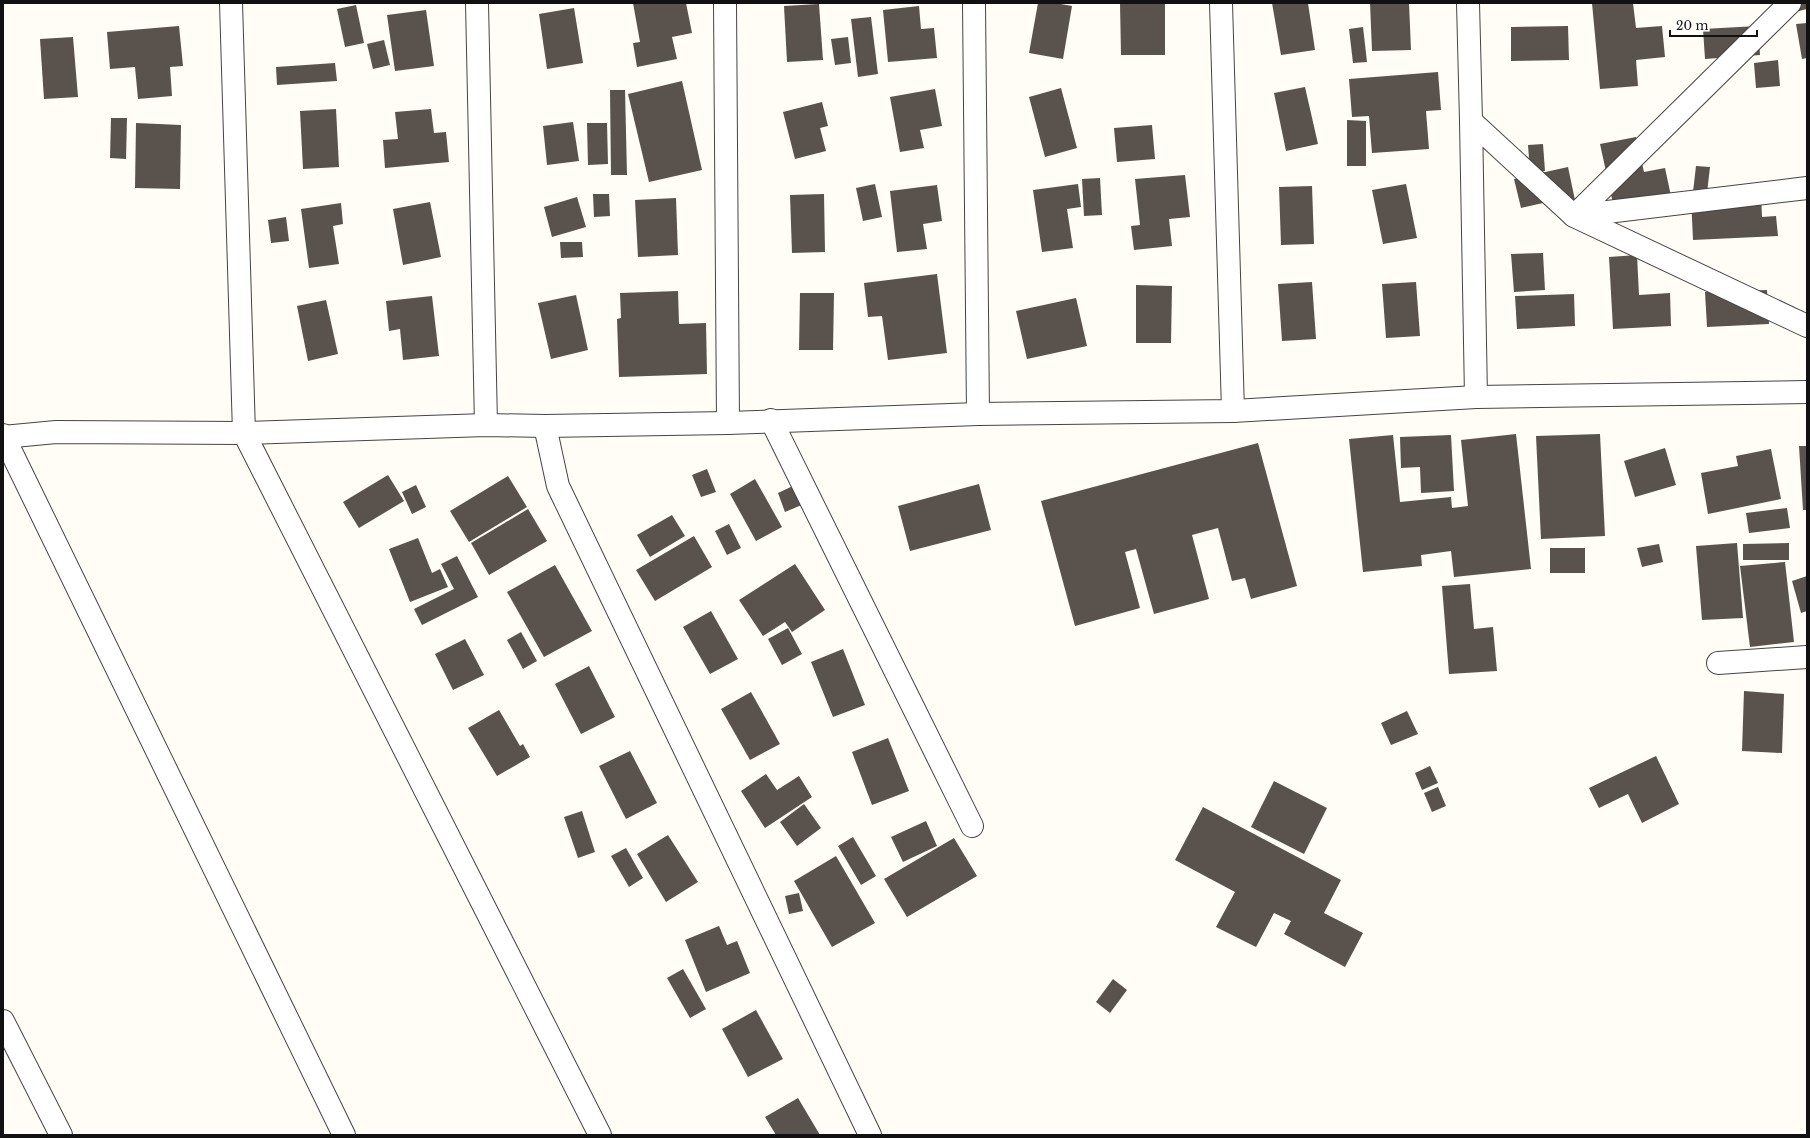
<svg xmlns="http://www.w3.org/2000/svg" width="1810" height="1138" font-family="'Libre Baskerville',serif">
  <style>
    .building { fill: #5a524d }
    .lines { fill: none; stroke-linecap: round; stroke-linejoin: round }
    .minor-casing { stroke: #444; stroke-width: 24 }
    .minor { stroke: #fff; stroke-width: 22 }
  </style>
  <rect width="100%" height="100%" fill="#fffdf5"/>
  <g class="building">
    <path d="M633,3H686L692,33L672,37L677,59L637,67L633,43L640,42Z"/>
    <path d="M1038,3H1055L1072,6L1063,59L1029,53Z"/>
    <path d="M1120,3H1165V55H1121Z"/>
    <path d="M1272,3H1308L1315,50L1281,55Z"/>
    <path d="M1370,3H1409L1411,50L1372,51Z"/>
    <path d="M1592,3H1633L1636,28L1662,26L1665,57L1636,60L1638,86L1600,89Z"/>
    <path d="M1792,3H1807V9L1795,12Z"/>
    <path d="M819,4L823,60L787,62L784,6Z"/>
    <path d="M356,5L364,43L345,47L337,9Z"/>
    <path d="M919,6L921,29L934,28L937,58L888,62L883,10Z"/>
    <path d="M574,8L583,63L547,69L539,14Z"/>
    <path d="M426,10L434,66L395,71L387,15Z"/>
    <path d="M871,17L878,74L858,77L851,19Z"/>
    <path d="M1807,23V58L1802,59L1796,24Z"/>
    <path d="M179,26L183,66L170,67L172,96L138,99L135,67L110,69L107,32Z"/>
    <path d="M1568,26L1569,60L1511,61V27Z"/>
    <path d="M1758,26L1760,55L1705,59L1703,29Z"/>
    <path d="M1363,27L1367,62L1353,63L1349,29Z"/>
    <path d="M73,37L78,97L44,99L40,39Z"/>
    <path d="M848,37L851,63L835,65L831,39Z"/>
    <path d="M384,40L390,65L373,69L367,44Z"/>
    <path d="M1778,60L1780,86L1756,88L1754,63Z"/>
    <path d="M335,63L337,81L277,85L276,67Z"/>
    <path d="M1438,72L1441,110L1426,111L1429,149L1372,153L1369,116L1352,117L1349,79Z"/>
    <path d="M682,81L702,170L649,182L628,94Z"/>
    <path d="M1305,87L1318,144L1286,151L1274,93Z"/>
    <path d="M1061,88L1077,148L1045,157L1029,97Z"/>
    <path d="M935,89L942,126L920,130L924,148L900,152L890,97Z"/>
    <path d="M610,90H625L627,175H611Z"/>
    <path d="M822,102L828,126L820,128L826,151L795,159L783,112Z"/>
    <path d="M336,109L339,167L303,169L300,111Z"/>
    <path d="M431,109L434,133L446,132L449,162L385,168L383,140L398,139L395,112Z"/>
    <path d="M111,118H127L126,159L110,158Z"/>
    <path d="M1347,120L1366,121V166H1347Z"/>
    <path d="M573,122L579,161L547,165L543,126Z"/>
    <path d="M136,123L181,125L180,189L135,188Z"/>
    <path d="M587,123H607L608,164L588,165Z"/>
    <path d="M1152,125L1155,159L1117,162L1114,128Z"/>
    <path d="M1636,137L1644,172L1665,168L1671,196L1614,208L1600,144Z"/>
    <path d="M1543,144L1545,171L1530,172L1528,145Z"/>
    <path d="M1696,166L1710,167L1707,193L1693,192Z"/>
    <path d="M1568,167L1576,205L1552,201L1521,208L1514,179Z"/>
    <path d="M1185,175L1190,217L1169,219L1172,246L1134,250L1131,226L1140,225L1135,179Z"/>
    <path d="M1100,178L1102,215L1084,216L1082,179Z"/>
    <path d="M875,184L882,217L863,221L856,188Z"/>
    <path d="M1078,184L1081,207L1067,209L1073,248L1042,252L1033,190Z"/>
    <path d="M1406,184L1417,238L1383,244L1372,190Z"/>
    <path d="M937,185L942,221L923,224L927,249L897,252L890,191Z"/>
    <path d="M1312,186L1314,244L1281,245L1279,187Z"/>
    <path d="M593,194H609L610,216L594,217Z"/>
    <path d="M824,194L825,252L792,253L790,195Z"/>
    <path d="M1761,194L1762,217L1776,216L1778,236L1693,240L1691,197Z"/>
    <path d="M577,197L586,227L552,237L544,207Z"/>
    <path d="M676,198L678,255L638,257L635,200Z"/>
    <path d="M430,202L441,257L403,265L393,209Z"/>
    <path d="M341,203L343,224L333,226L339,264L309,268L301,209Z"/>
    <path d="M286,217L289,241L271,243L268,220Z"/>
    <path d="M560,242H582L583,257L561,258Z"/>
    <path d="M1543,253L1545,290L1514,292L1511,254Z"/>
    <path d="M1637,255L1639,295L1670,293L1671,326L1613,329L1609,257Z"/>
    <path d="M937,274L947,353L888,360L882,316L868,317L864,283Z"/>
    <path d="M1312,282L1316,339L1282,341L1278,284Z"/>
    <path d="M1416,282L1420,336L1386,338L1382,284Z"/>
    <path d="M1136,285L1172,286L1171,343H1136Z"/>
    <path d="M1767,290L1769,324L1707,327L1705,292Z"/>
    <path d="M678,291L679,324L706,323L707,374L619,377L617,319L621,318L620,293Z"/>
    <path d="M800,293H834L833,350H799Z"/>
    <path d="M1574,294L1575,326L1517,329L1515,296Z"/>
    <path d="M576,295L588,350L551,359L538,303Z"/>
    <path d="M432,296L439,356L403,360L400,329L389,331L386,301Z"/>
    <path d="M1076,298L1087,346L1027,359L1016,311Z"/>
    <path d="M326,300L338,354L308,361L297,306Z"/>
    <path d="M1516,434L1531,569L1454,577L1451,551L1421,555L1422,566L1363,572L1349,439L1393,435L1400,502L1451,497L1452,508L1468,506L1461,440Z"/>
    <path d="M1600,434L1605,536L1541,539L1536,436Z"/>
    <path d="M1451,435L1454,491L1421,493L1420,467L1401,468L1400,437Z"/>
    <path d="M1258,443L1297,586L1251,599L1245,578L1232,581L1218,528L1192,535L1209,599L1154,614L1136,549L1125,552L1140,608L1075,626L1041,501Z"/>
    <path d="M1799,446H1807V510H1803Z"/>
    <path d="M1665,448L1676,485L1635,497L1624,461Z"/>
    <path d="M1771,449L1781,499L1708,514L1701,473L1738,466L1736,456Z"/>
    <path d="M707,469L716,492L701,497L692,475Z"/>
    <path d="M388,475L404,501L359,528L343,502Z"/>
    <path d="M508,476L527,507L469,542L450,511Z"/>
    <path d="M755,479L782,527L756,541L730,494Z"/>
    <path d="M979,484L991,530L910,551L898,506Z"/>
    <path d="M416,485L426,507L412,514L402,492Z"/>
    <path d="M795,485L804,504L785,512L778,493Z"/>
    <path d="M1787,508L1790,528L1749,533L1746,513Z"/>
    <path d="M528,509L547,541L489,575L471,543Z"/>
    <path d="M672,515L685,536L650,557L637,535Z"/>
    <path d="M729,524L741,548L727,555L715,531Z"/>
    <path d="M694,536L712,567L655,601L636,570Z"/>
    <path d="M418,538L432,573L440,569L448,587L410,602L389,549Z"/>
    <path d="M1737,543L1743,618L1702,620L1696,546Z"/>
    <path d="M1789,543V560H1743V544Z"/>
    <path d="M1659,544L1663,562L1642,567L1637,548Z"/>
    <rect x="1550" y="548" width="35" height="25"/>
    <path d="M457,556L478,597L422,625L414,609L454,589L441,564Z"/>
    <path d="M1785,562L1794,642L1750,647L1740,566Z"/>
    <path d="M795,564L825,610L792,632L785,622L763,636L739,600Z"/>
    <path d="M555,565L592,631L544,657L507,592Z"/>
    <path d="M1807,576V611L1801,613L1792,581Z"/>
    <path d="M1470,584L1474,629L1493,627L1497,671L1449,674L1442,586Z"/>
    <path d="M711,611L738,659L710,674L683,627Z"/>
    <path d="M788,628L802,654L782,665L768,639Z"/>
    <path d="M521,632L537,661L523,669L507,640Z"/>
    <path d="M465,639L484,675L453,690L435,654Z"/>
    <path d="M843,649L865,705L833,717L811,662Z"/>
    <path d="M589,666L615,717L581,734L555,684Z"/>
    <path d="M1744,691L1784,694L1782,753L1742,751Z"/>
    <path d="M751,692L780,744L750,760L721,709Z"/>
    <path d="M499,710L520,746L523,744L530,757L497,776L468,728Z"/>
    <path d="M1407,711L1418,734L1391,745L1381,723Z"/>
    <path d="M888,738L909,791L872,805L852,752Z"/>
    <path d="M630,751L657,803L626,819L599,766Z"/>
    <path d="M1656,756L1679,804L1642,823L1628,794L1599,808L1589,788Z"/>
    <path d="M1430,766L1438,783L1422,790L1415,773Z"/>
    <path d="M766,774L777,790L799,776L812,797L765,828L741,791Z"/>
    <path d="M1274,781L1327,808L1304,854L1251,827Z"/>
    <path d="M1438,787L1446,806L1432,812L1424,793Z"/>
    <path d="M804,804L821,828L797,846L780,822Z"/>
    <path d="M1203,807L1341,880L1324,913L1363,933L1345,967L1284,934L1291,921L1274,913L1256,947L1216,927L1235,892L1175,860Z"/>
    <path d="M582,811L595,852L578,858L564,817Z"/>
    <path d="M926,821L937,846L903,862L891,837Z"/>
    <path d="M668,835L698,882L666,902L637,854Z"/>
    <path d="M853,837L876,876L861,885L838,846Z"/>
    <path d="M954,838L977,876L907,917L884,879Z"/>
    <path d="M626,848L643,878L629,887L611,856Z"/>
    <path d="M836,856L875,923L832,947L794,881Z"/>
    <path d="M799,893L803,911L789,914L785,896Z"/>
    <path d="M719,926L727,945L737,941L750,973L706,992L685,940Z"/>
    <path d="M683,969L706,1009L690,1018L667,978Z"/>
    <path d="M1113,979L1127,990L1110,1013L1096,1002Z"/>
    <path d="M756,1010L783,1059L748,1077L722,1029Z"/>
    <path d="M798,1098L820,1135H776L765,1117Z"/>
  </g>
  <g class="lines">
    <g class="minor-casing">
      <g id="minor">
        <path d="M231,3L244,433L600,1135"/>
        <path d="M477,3L486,425"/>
        <path d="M725,3L728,423"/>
        <path d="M974,3L978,414"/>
        <path d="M1221,3L1233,411"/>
        <path d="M1468,3L1471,121"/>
        <path d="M1790,3L1574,216L1807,326"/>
        <path d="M1476,397L1471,121L1574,216L1807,188"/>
        <path d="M771,420L972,826"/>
        <path d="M545,426L558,486L870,1135"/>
        <path d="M3,435L344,1135"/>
        <path d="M3,437L56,432L244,433L486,425L545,426L728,423L978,414L1233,411L1476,397L1807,392"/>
        <path d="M1718,663L1807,657"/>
        <path d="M3,1021L61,1135"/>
      </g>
    </g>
    <use href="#minor" class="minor"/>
  </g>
  <rect width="1810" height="1138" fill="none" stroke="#111111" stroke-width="8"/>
  <path d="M1670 30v6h87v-6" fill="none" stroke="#111111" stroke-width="2"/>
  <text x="1676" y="30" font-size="12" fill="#111111" stroke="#ffffff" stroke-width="3" paint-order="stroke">20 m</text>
</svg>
